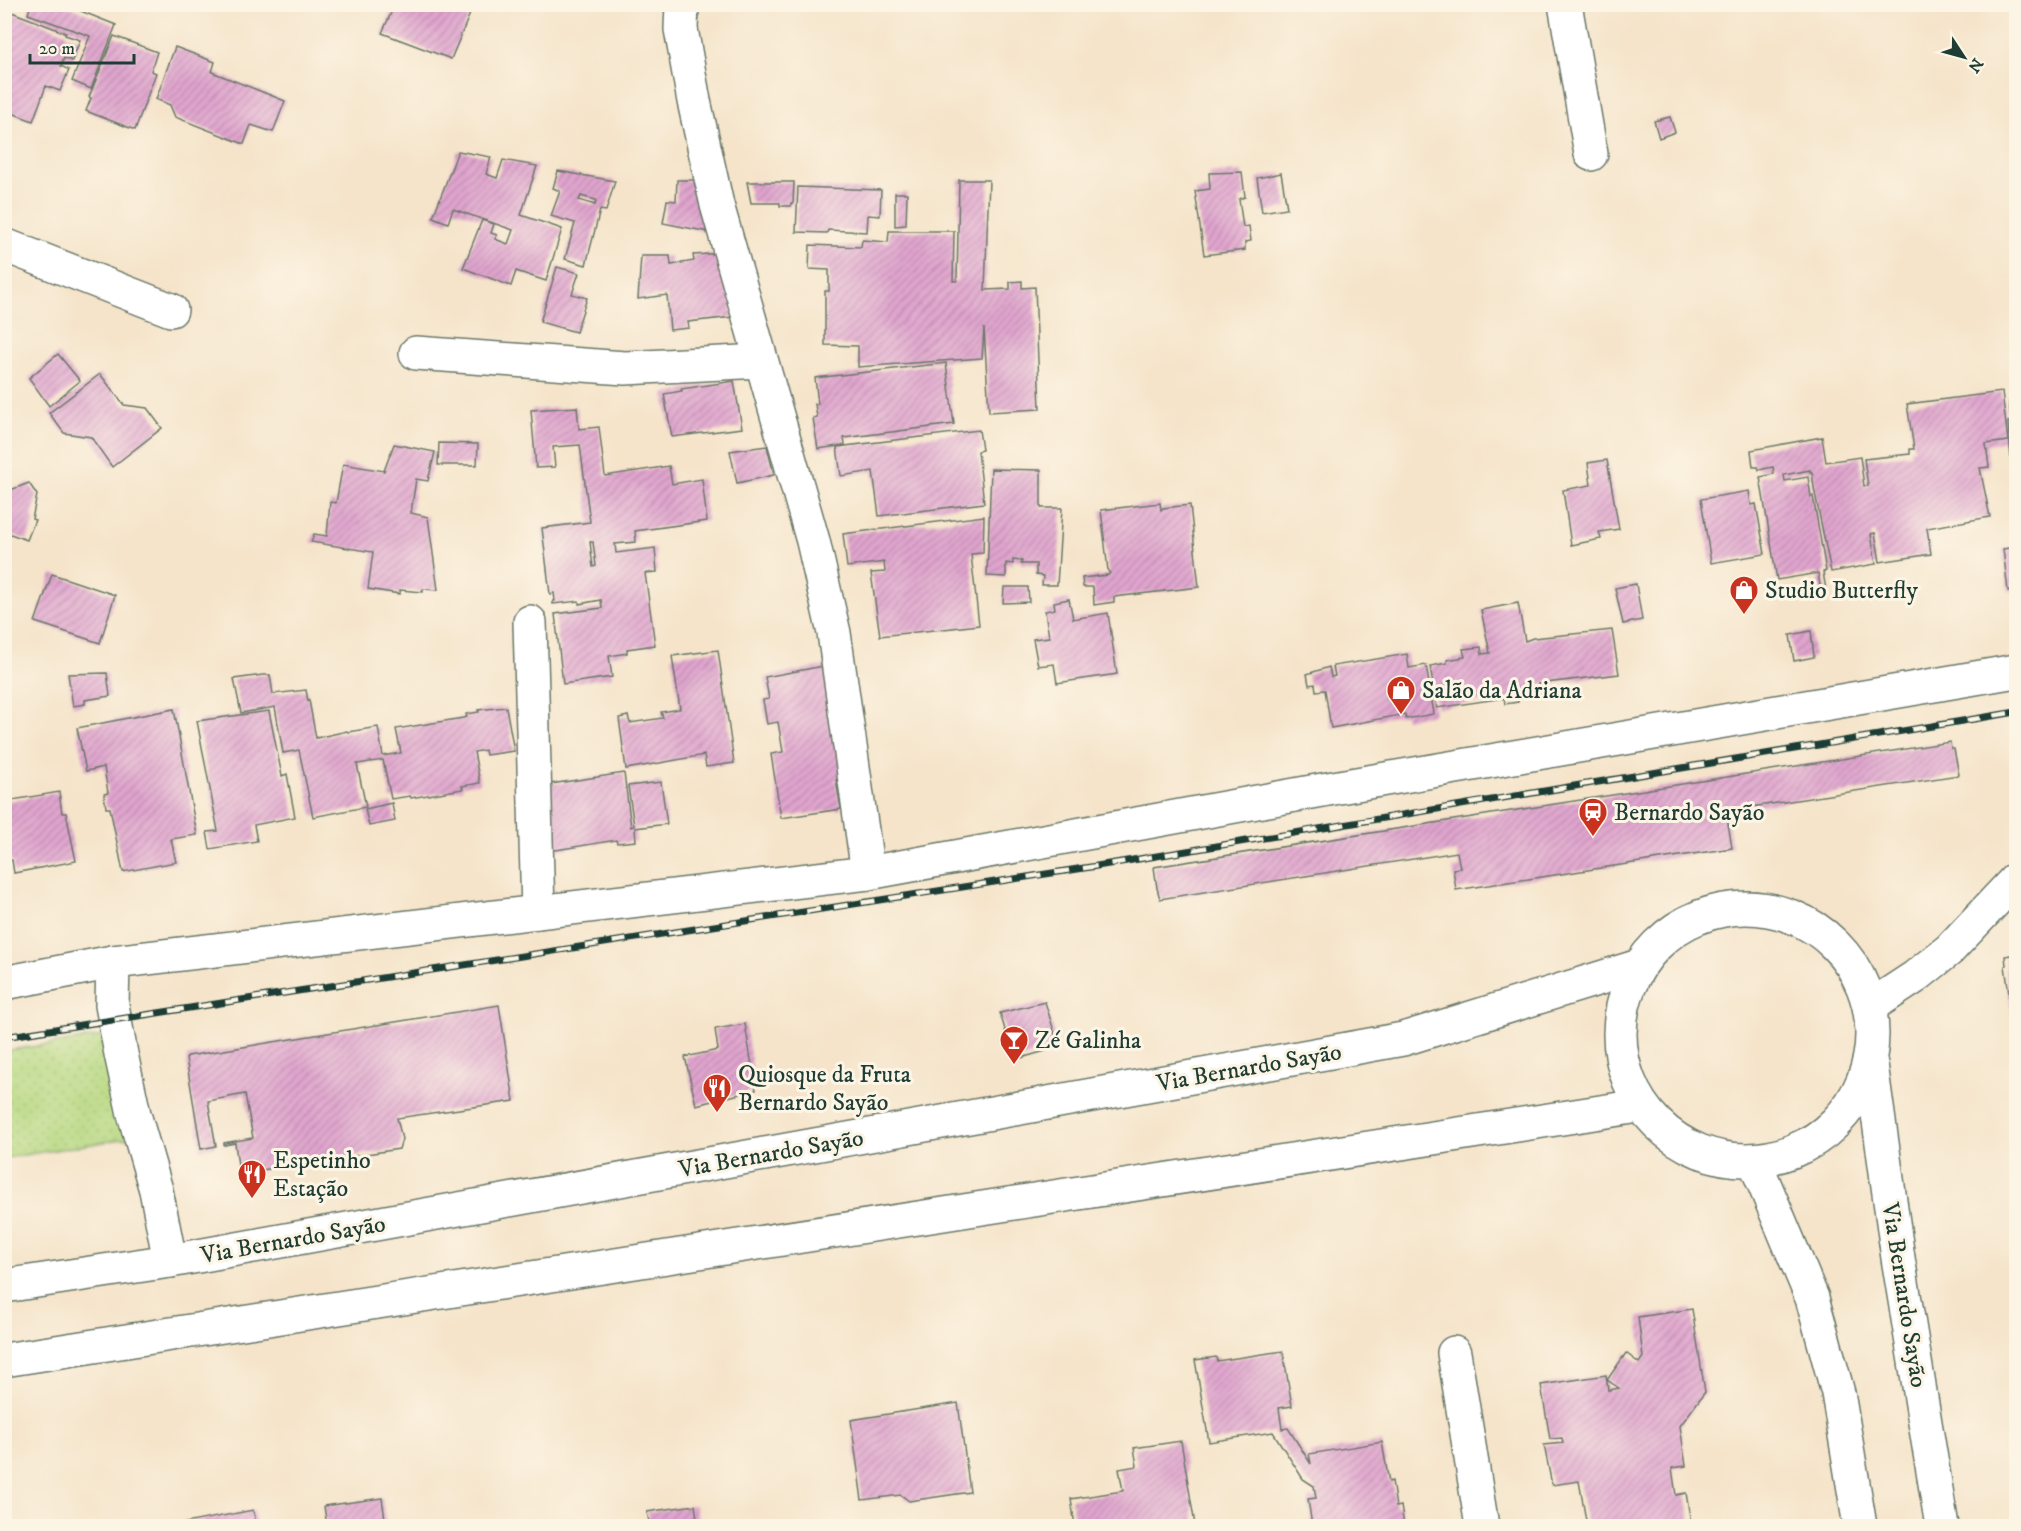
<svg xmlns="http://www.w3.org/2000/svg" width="2021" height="1531" font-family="'IM FELL DW Pica',serif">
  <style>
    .park { fill: url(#park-dots); stroke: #6a8a5a; stroke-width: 1.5 }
    .building { fill: url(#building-hatch); fill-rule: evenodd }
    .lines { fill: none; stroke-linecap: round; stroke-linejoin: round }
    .street-casing { stroke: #6a7768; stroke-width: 36 }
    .secondary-casing { stroke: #6a7768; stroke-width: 36 }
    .street { stroke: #fff; stroke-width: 33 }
    .secondary { stroke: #fff; stroke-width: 33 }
    .rail-casing { stroke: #1f3d34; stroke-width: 7 }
    .rail { stroke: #fcf5e5; stroke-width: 4.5; stroke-dasharray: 14; stroke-linecap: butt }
    .labels { text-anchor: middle; stroke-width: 6; stroke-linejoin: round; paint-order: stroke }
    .poi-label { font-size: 24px; fill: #1f3d34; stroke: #fcf5e5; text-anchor: start }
    .street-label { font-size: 24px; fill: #1f3d34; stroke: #fcf5e5 }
  </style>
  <defs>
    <pattern id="park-dots" width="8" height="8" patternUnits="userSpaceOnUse" patternTransform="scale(1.5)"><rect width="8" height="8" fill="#b6d880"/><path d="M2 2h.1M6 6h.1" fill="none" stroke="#9cba6f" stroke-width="1.8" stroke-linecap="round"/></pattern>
    <pattern id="building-hatch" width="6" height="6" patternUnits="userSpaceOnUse" patternTransform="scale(1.5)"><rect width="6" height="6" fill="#e1a5cf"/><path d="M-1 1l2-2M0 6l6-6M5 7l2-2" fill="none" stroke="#b688a9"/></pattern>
  </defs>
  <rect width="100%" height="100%" fill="#fcf5e5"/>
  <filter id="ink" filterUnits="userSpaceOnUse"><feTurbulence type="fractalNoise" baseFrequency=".0167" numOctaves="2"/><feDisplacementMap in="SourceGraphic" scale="12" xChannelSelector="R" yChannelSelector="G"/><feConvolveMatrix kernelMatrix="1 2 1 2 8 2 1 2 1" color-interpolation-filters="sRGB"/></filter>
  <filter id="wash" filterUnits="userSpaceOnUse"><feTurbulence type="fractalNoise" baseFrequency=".008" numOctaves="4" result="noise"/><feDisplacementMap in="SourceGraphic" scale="24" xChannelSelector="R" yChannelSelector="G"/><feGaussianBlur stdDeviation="1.35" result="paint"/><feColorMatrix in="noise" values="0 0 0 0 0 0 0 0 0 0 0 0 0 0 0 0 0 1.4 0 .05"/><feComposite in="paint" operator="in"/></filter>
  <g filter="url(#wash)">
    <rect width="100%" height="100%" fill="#f5e4ca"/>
    <path class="park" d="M111,1035L129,1138L5,1158L4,1051Z"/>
    <g id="blocks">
      <g class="building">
        <path d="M31,4H63L116,25L91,89L72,81L90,36L28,14Z"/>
        <path d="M395,4H474L451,59L382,33Z"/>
        <path d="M4,9L66,33L65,35L80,40L72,61L64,58L61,66L69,70L60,91L46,86L33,121L4,110Z"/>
        <path d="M114,36L157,52L151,71L156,73L135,130L86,111L91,98L89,97Z"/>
        <path d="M175,47L215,62L212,72L285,101L273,132L251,125L244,144L175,117L170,105L156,99Z"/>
        <path d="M1670,117L1675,132L1659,138L1654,121Z"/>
        <path d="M458,151L491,157L486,174L497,178L503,160L537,166L521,215L562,229L546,281L516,271L511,286L463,268L482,220L494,224L491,233L497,235L495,239L508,244L513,230L453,209L448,223L433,217Z"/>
        <path d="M558,171L615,181L606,211L600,210L586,265L565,259L575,223L551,216L560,191L553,188ZM581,196L596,200L595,205L579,200Z"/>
        <path d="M1242,172L1245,197L1239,199L1243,227L1249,226L1251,241L1245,242V250L1204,255L1195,191L1210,189L1209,173Z"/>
        <path d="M1281,173L1287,208L1262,212L1257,178Z"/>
        <path d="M677,180H715L709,232L663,223L667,200L676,201Z"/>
        <path d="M959,180H989L985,290L1010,289V282L1022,281V288L1035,287L1040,409L989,412L984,328L982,358L858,367V346L825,345V291H829V270L809,269L810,245L861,247L862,240L888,242L889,231H954L953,281H957Z"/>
        <path d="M747,182H794L793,203H791V206H780V203H751Z"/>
        <path d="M798,187L881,190L880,216L868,215L867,232L828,230L827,233L796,232Z"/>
        <path d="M895,193H907L906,225L895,226Z"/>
        <path d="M725,253L733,317L688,322L689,328L670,330L667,295L638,299L641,256H670L671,265L694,261L693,255Z"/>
        <path d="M557,267L579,273L572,294L587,298L576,332L540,322Z"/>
        <path d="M58,354L80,381L49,406L29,378Z"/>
        <path d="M946,363L954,424L844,438L845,445L818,449L813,418L817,417L815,404H818L815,378Z"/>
        <path d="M100,374L124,405L147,408L162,428L112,467L91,437L64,433L49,413Z"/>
        <path d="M734,381L742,428L672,437L664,394L682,391L681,389Z"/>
        <path d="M2016,391V508H2015L2008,422L2011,421L2009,402L2013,401L2012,392Z"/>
        <path d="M2002,392L2008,441L1986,444L1989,467L1980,468L1990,517L1927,528L1931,554L1880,562L1875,533L1871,534L1876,564L1831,572L1814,488L1812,472H1810V470L1784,475L1785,481L1808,477L1811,497L1813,496L1826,571L1823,572L1826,590L1821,591L1818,573L1777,580L1760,477L1774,474L1773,467L1759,470L1758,467H1753L1751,450L1822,437L1826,462L1860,457L1864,486H1868L1864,459L1910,454V449H1914L1907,404Z"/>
        <path d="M577,407L579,429L599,427L605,476L669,466L672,484L702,479L707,521L635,531L636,542L615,544L616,553L655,548L657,572L645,573L655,645L627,649V653L609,656L612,677L563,684L555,614L602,608L601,600L579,604V601L553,604V601H555L554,593L550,594L542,528L590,522L580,445L553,447L555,467L536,468L531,410ZM590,542H593L596,566L593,567Z"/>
        <path d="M979,430L982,450L978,451L984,503L879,516L873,471L841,476L837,447Z"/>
        <path d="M439,443L478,444L477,465H438Z"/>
        <path d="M394,444L435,452L428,481L416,479L411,513L428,517L438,590L423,589V592L400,590V594L368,589L373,552L311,542L314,534L327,536L330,502L336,503L343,464L384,471Z"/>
        <path d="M767,446L774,475L737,483L730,451Z"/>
        <path d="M1607,460L1619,529L1599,532L1601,539L1571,545L1563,490L1591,485L1588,463Z"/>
        <path d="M991,469L1041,470V508H1062L1057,585H1042L1043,576L1036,575V564H1021L1022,561L1013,560V564L1006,563V577L987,576Z"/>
        <path d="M29,483L37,495L32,519L35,520L27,540L5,532V492Z"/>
        <path d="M1749,491L1751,505L1756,504L1765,554L1711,563L1701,499Z"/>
        <path d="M1160,503L1161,510L1163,508L1190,505L1199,587L1114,597V602L1094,605L1093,587H1083L1082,578L1108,575L1110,573L1108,571L1101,510Z"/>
        <path d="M984,516L983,553L971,554L979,625L880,636L871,573L885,572L884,562L847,567L843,534Z"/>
        <path d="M2016,547V590L2008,591L2003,549Z"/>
        <path d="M52,574L115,595L100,643L35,622Z"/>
        <path d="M1636,584L1642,620L1623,624L1615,588Z"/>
        <path d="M1004,587H1028L1029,602L1003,603Z"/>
        <path d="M1069,599L1073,619L1108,613L1117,674L1057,683L1054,664L1038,666L1033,639L1049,637L1045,611L1055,609L1054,602Z"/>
        <path d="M1518,603L1525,641L1533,638L1612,630L1619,674L1538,684L1540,694L1518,697V702L1505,704L1504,698L1437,708L1430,666L1447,663V660L1465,657L1463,649L1481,647L1482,654L1490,653L1481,610Z"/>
        <path d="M1811,631L1814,657L1794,661L1790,635Z"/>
        <path d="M718,650L734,763L706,767L704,755L626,769L619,718L628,716L630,723L663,718L661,712L680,709L672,656Z"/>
        <path d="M1407,654L1409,668L1426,665L1434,714L1406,719L1405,714L1331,728L1325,690L1316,691L1315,684L1309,685L1307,674L1329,667L1331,677L1335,676L1333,666Z"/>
        <path d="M829,665L845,779L836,780L841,809L781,818L771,754L783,752L778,722L767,724L763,700L769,699L765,677Z"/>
        <path d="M107,673L110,696L85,700V704L73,706L68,674Z"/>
        <path d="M263,675H270L273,694L306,690L308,701L309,700L316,738L347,731L348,732L378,727L383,756L401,753L396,729L463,718L467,717L466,714L479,712L478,710L506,707L514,751L486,755L485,750L474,752L480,783L462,786L463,789L411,798L410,796L391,799L383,760L357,764L366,807L313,817L299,750L283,753L275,707L241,713L234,679Z"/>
        <path d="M174,709L197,835L171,839L176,862L123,872L110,808H106L104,794L108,793L104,767L86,771L77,728Z"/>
        <path d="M269,711L282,776L287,774L295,817L254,825L257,841L210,849L207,832L218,831L197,721Z"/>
        <path d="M1950,742L1951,749H1954L1959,775L1726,811L1732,848L1456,890L1453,869L1460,868L1457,852L1160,899L1157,888L1154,867Z"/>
        <path d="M624,773L631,827L634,826L628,786L661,782L667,824L635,828L636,841L617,843L616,840L556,850L553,849L544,785Z"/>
        <path d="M59,792L62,813H66L76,861L14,873L12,860L4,861V794L7,801Z"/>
        <path d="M392,803L395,821L369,826L365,809Z"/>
        <path d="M2016,954V1029H2014L2005,966L2006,965L2005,956Z"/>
        <path d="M1045,1002L1059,1047L1014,1060L1000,1013Z"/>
        <path d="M499,1005L514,1101L397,1118L402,1139L399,1149L242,1173L238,1165L235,1143L224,1145V1143L253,1138L245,1094L208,1101L216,1146L201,1149L186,1058L188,1056Z"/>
        <path d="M745,1024L756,1090L696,1105L685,1057L718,1050L715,1029Z"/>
        <path d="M1692,1309L1705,1392L1680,1426L1686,1466L1672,1468L1676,1495L1686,1493L1691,1523L1668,1526H1587L1579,1481L1552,1485L1544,1445L1563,1443L1562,1438L1550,1439L1541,1385L1606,1375L1608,1390L1619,1388L1607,1380L1626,1353L1639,1363L1643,1357L1638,1317Z"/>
        <path d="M1283,1351L1292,1406L1279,1408L1282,1429L1288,1428L1311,1464L1309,1454L1382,1442L1389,1482L1392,1481L1396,1507L1401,1506L1404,1526H1312L1308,1499L1316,1498L1314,1486L1303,1479L1273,1432L1209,1442L1195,1360L1216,1357L1217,1361Z"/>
        <path d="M958,1403L970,1492L909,1501L901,1495L862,1500L851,1420Z"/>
        <path d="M1181,1441L1195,1525L1075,1526L1071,1499L1123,1491L1119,1469L1137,1466L1134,1448Z"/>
        <path d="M382,1498L386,1526H327L324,1506Z"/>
        <path d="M695,1505L698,1526H650L647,1512Z"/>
        <path d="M253,1510L256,1523L238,1526H180V1524Z"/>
      </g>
    </g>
  </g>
  <g filter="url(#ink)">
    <use href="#blocks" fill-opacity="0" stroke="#6a7768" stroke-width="1.5"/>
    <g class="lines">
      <g class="street-casing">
        <g id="street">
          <path d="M682,4L681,29L694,101L717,205L813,541L834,633L868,873"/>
          <path d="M1565,4L1591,154"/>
          <path d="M4,245L171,310"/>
          <path d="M416,353L625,368L761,361"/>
          <path d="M530,622L538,912"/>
          <path d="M113,962L112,1005L121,1054L134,1114L156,1190L170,1261"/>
          <path d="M4,983L113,962L868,873L1339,787L2016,671"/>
          <path d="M1871,1006L1915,977L1949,950L2016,879"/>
          <path d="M1454,1353L1482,1526"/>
        </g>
      </g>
      <g class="secondary-casing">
        <g id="secondary">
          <circle cx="1746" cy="1034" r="126"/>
          <path d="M1871,1064L1898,1258L1942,1526"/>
          <path d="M1755,1162L1812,1298L1838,1393L1860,1526"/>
          <path d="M4,1286L170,1261L1403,1039L1636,967"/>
          <path d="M4,1360L1639,1106"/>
        </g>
      </g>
      <use href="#street" class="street"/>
      <use href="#secondary" class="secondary"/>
      <g class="rail-casing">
        <path id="rail" d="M4,1037L1097,866L2016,712"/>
      </g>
      <use href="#rail" class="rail"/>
    </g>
  </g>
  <defs>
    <g id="shop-pin" transform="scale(1.5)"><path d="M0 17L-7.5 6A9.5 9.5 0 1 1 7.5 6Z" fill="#c8321e" stroke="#fcf5e5"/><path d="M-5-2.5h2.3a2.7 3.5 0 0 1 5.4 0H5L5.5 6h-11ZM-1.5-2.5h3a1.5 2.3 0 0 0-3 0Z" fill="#fff"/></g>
    <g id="station-pin" transform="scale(1.5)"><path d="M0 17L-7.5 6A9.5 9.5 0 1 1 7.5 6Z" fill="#c8321e" stroke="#fcf5e5"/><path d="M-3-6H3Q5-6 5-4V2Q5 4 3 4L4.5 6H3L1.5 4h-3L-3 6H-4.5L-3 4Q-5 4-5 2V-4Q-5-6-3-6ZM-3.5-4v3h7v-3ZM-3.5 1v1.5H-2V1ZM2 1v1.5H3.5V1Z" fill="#fff"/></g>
    <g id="bar-pin" transform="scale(1.5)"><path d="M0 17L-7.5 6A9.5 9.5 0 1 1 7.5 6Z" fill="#c8321e" stroke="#fcf5e5"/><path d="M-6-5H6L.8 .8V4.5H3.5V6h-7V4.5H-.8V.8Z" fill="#fff"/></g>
    <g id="restaurant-pin" transform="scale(1.5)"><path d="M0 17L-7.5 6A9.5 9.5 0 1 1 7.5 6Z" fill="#c8321e" stroke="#fcf5e5"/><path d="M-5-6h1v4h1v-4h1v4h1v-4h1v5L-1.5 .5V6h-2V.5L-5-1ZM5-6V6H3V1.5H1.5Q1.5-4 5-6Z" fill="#fff"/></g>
  </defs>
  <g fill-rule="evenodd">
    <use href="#shop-pin" x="1744" y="590"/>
    <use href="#shop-pin" x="1401" y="690"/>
    <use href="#station-pin" x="1593" y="812"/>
    <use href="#bar-pin" x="1014" y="1040"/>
    <use href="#restaurant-pin" x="717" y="1088"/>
    <use href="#restaurant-pin" x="252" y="1174"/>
  </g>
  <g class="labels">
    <g class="poi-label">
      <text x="1765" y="598">Studio Butterfly</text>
      <text x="1422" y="698">Salão da Adriana</text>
      <text x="1614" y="820">Bernardo Sayão</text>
      <text x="1035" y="1048">Zé Galinha</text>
      <text x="738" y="1082">Quiosque da Fruta<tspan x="738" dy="28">Bernardo Sayão</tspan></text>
      <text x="273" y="1168">Espetinho<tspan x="273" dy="28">Estação</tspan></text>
    </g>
    <g class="street-label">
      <text transform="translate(1249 1067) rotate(-10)" y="8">Via Bernardo Sayão</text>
      <text transform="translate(771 1153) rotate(-10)" y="8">Via Bernardo Sayão</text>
      <text transform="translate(293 1239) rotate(-10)" y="8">Via Bernardo Sayão</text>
      <text transform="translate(1905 1295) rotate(81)" y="8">Via Bernardo Sayão</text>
    </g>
  </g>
  <rect width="2021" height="1531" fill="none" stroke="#fcf5e5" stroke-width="24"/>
  <g transform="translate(1964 57) rotate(126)" stroke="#fcf5e5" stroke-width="4.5" paint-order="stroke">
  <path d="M0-4.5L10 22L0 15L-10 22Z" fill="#1f3d34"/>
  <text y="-9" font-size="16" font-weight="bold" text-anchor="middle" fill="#1f3d34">N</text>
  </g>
  <path d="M30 54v9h104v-9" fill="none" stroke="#1f3d34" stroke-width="3"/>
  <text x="39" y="54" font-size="18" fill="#1f3d34" stroke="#fcf5e5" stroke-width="4.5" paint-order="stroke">20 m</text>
</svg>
